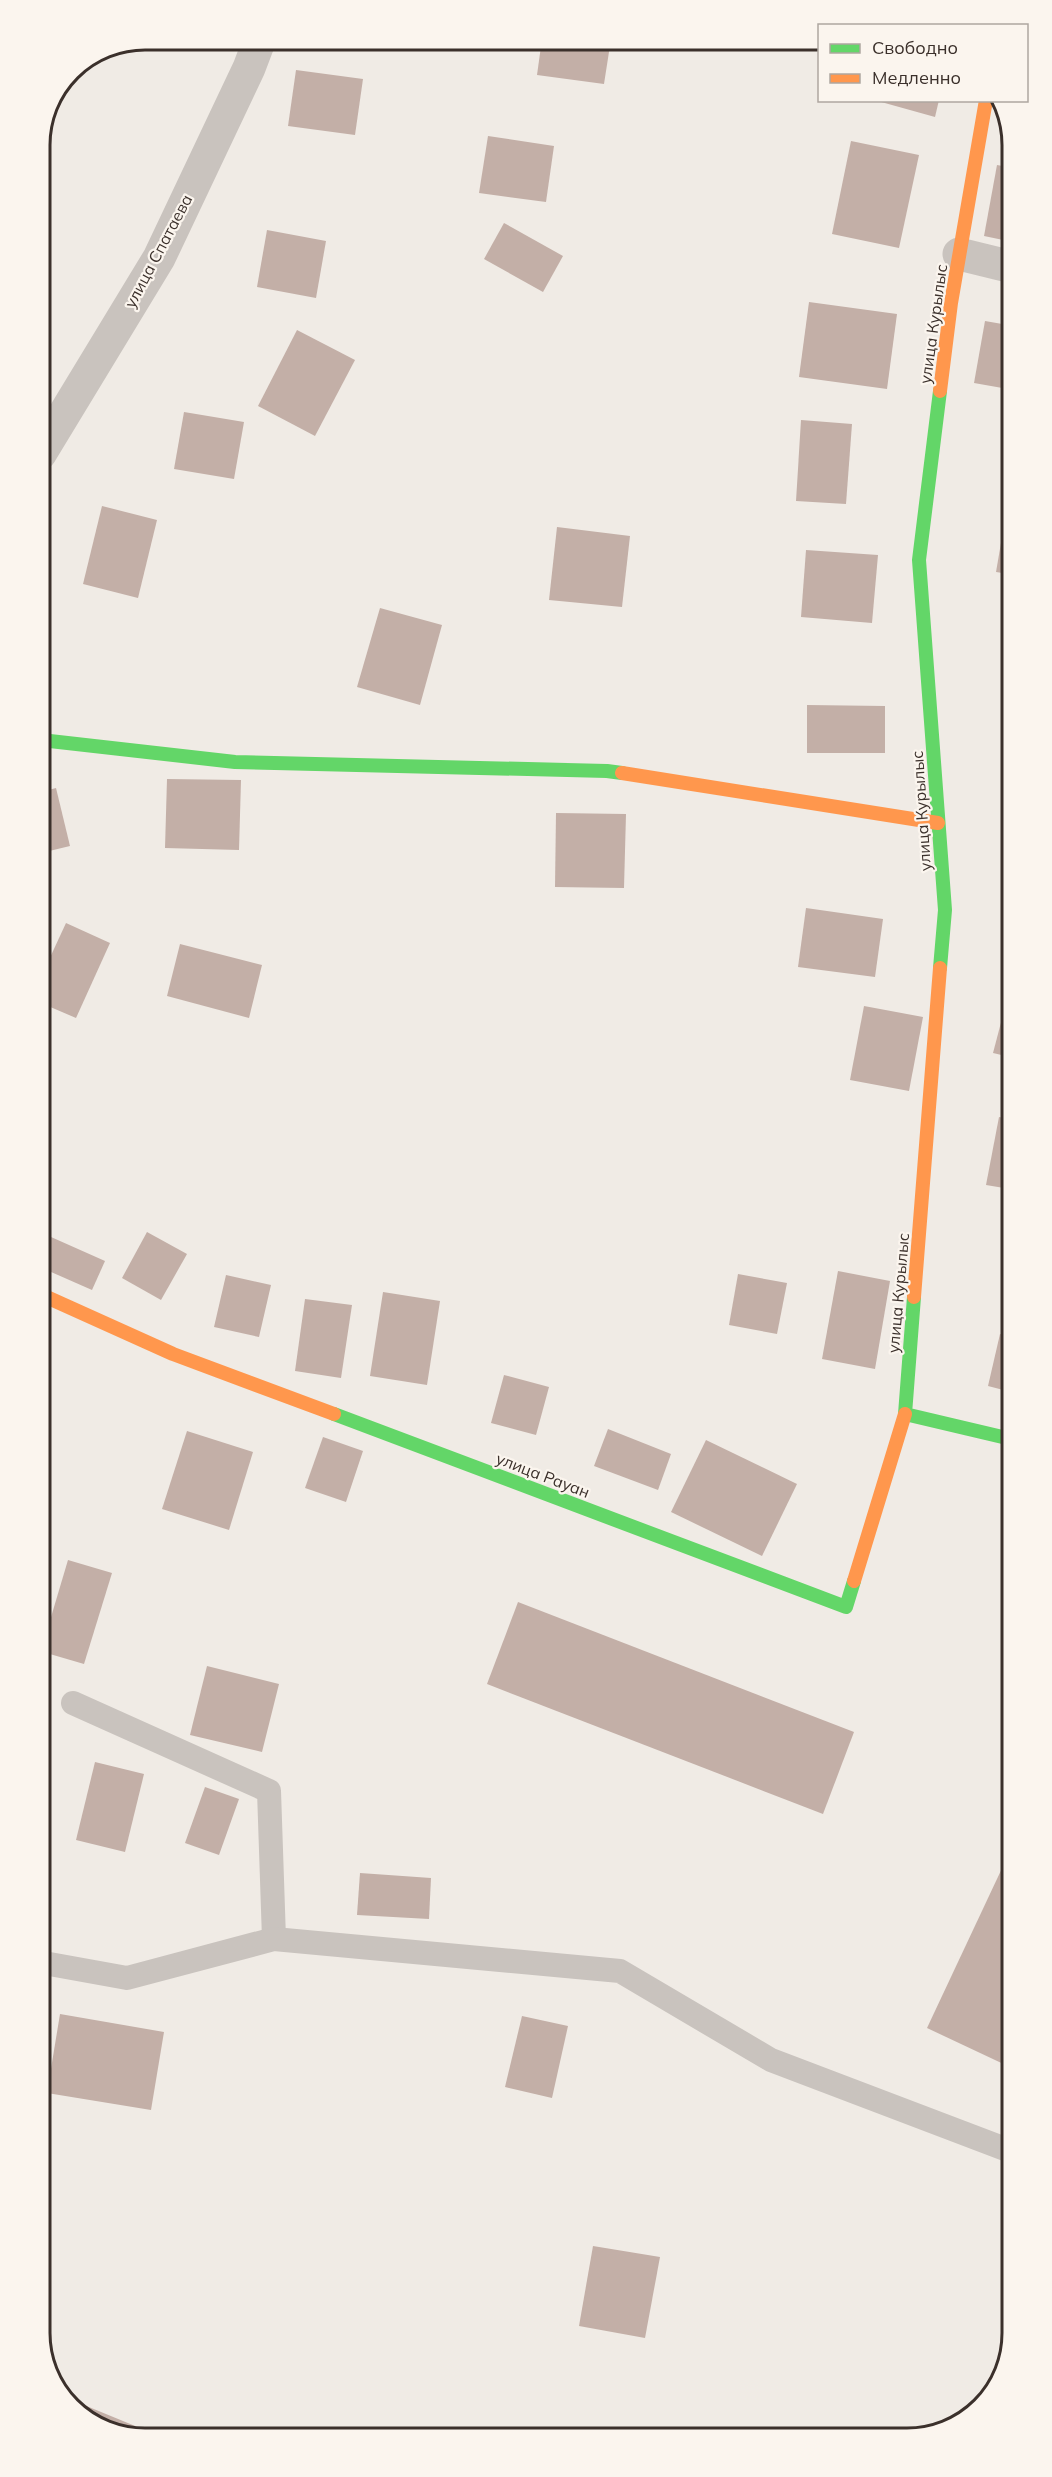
<svg xmlns="http://www.w3.org/2000/svg" width="1052" height="2477" font-family="Mulish,sans-serif">
  <style>
    .building { fill: #c3afa7 }
    .lines { fill: none; stroke-linecap: round; stroke-linejoin: round }
    .lane { stroke: #c9c3be; stroke-width: 24 }
    .street { stroke: #c9c3be; stroke-width: 33 }
    .fast { stroke: #63d668; stroke-width: 14 }
    .slow { stroke: #ff974d; stroke-width: 14 }
    .labels { text-anchor: middle; stroke-width: 4.5; stroke-linejoin: round; paint-order: stroke }
    .street-label { font-size: 16px; fill: #3b302b; stroke: #fbf5ee }
    .rim { fill: none; stroke: #3b302b; stroke-width: 3 }
  </style>
  <rect width="100%" height="100%" fill="#f0ebe5"/>
  <g class="building">
    <path d="M415,39H468L466,49Z"/>
    <path d="M542,39H611L604,84L537,75Z"/>
    <path d="M296,70L363,79L355,135L288,126Z"/>
    <path d="M874,100H939L935,117Z"/>
    <path d="M488,136L554,146L546,202L479,193Z"/>
    <path d="M851,141L919,155L899,248L832,234Z"/>
    <path d="M997,165L1008,167V241L984,236Z"/>
    <path d="M504,223L563,256L543,292L484,259Z"/>
    <path d="M267,230L326,241L316,298L257,287Z"/>
    <path d="M809,302L897,314L887,389L799,377Z"/>
    <path d="M985,321L1008,325V389L974,383Z"/>
    <path d="M297,330L355,360L315,436L258,406Z"/>
    <path d="M184,412L244,422L234,479L174,469Z"/>
    <path d="M801,420L852,424L846,504L796,501Z"/>
    <path d="M102,506L157,520L138,598L83,584Z"/>
    <path d="M1006,514H1008L1009,574L996,572Z"/>
    <path d="M557,527L630,536L622,607L549,600Z"/>
    <path d="M806,550L878,555L872,623L801,617Z"/>
    <path d="M380,608L442,625L420,705L357,687Z"/>
    <path d="M807,705L885,706V753H807Z"/>
    <path d="M1008,746H1009V793L1001,792Z"/>
    <path d="M167,779L241,780L239,850L165,848Z"/>
    <path d="M56,788L70,846L41,853V792Z"/>
    <path d="M556,813L626,814L624,888L555,887Z"/>
    <path d="M806,908L883,919L875,977L798,967Z"/>
    <path d="M66,923L110,943L76,1018L41,1003V977Z"/>
    <path d="M180,944L262,965L249,1018L167,996Z"/>
    <path d="M1009,992H1010V1057L993,1053Z"/>
    <path d="M864,1006L923,1017L909,1091L850,1080Z"/>
    <path d="M999,1117L1010,1119V1189L986,1185Z"/>
    <path d="M147,1232L187,1254L161,1300L122,1278Z"/>
    <path d="M42,1233L105,1261L92,1290L42,1268Z"/>
    <path d="M838,1271L890,1281L875,1369L822,1359Z"/>
    <path d="M738,1274L787,1283L777,1334L729,1325Z"/>
    <path d="M226,1275L271,1285L259,1337L214,1327Z"/>
    <path d="M383,1292L440,1301L427,1385L370,1376Z"/>
    <path d="M305,1299L352,1305L341,1378L295,1371Z"/>
    <path d="M1000,1334L1011,1337V1392L988,1386Z"/>
    <path d="M504,1375L549,1387L536,1435L491,1423Z"/>
    <path d="M608,1429L671,1454L658,1490L594,1466Z"/>
    <path d="M187,1431L253,1452L229,1530L162,1509Z"/>
    <path d="M323,1437L363,1451L346,1502L305,1488Z"/>
    <path d="M706,1440L797,1484L762,1556L671,1512Z"/>
    <path d="M68,1560L112,1573L84,1664L43,1652V1644Z"/>
    <path d="M518,1602L854,1732L823,1814L487,1684Z"/>
    <path d="M207,1666L279,1684L262,1752L190,1735Z"/>
    <path d="M95,1762L144,1774L125,1852L76,1840Z"/>
    <path d="M205,1787L239,1799L219,1855L185,1843Z"/>
    <path d="M1012,1847V2068L927,2028Z"/>
    <path d="M360,1873L431,1878L429,1919L357,1915Z"/>
    <path d="M60,2014L164,2032L151,2110L47,2093Z"/>
    <path d="M522,2016L568,2026L552,2098L505,2087Z"/>
    <path d="M593,2246L660,2257L645,2338L579,2326Z"/>
    <path d="M1007,2315L1013,2316V2333L1003,2361Z"/>
    <path d="M67,2398L140,2428L136,2437L80,2416Z"/>
  </g>
  <g class="lines">
    <g class="lane">
      <path d="M73,1703L269,1791L274,1939"/>
      <path d="M44,1963L127,1978L274,1939L620,1971L771,2060L1013,2152"/>
    </g>
    <g class="street">
      <path d="M959,254L1008,266"/>
      <path d="M40,454L159,258L249,68L260,39"/>
    </g>
    <g class="fast">
      <path d="M940,391L919,560L945,910L940,968"/>
      <path d="M41,740L235,762L607,771L622,773"/>
      <path d="M914,1297L905,1414L1011,1439"/>
      <path d="M334,1414L846,1607L854,1581"/>
    </g>
    <g class="slow">
      <path d="M940,391L951,303L986,100"/>
      <path d="M622,773L938,823"/>
      <path d="M42,1295L173,1354L334,1414"/>
      <path d="M914,1297L940,968"/>
      <path d="M854,1581L905,1414"/>
    </g>
  </g>
  <g class="labels">
    <g class="street-label">
      <text transform="translate(158 251) rotate(-62)" y="6">улица Спатаева</text>
      <text transform="translate(933 324) rotate(-82)" y="6">улица Курылыс</text>
      <text transform="translate(921 811) rotate(-94)" y="6">улица Курылыс</text>
      <text transform="translate(898 1293) rotate(-85)" y="6">улица Курылыс</text>
      <text transform="translate(543 1475) rotate(21)" y="6">улица Рауан</text>
    </g>
  </g>
  <path d="M0 0H1052V2477H0ZM145 50H907A95 95 0 0 1 1002 145V2333A95 95 0 0 1 907 2428H145A95 95 0 0 1 50 2333V145A95 95 0 0 1 145 50Z" fill="#fbf5ee" fill-rule="evenodd"/>
  <path class="rim" d="M145 50H907A95 95 0 0 1 1002 145V2333A95 95 0 0 1 907 2428H145A95 95 0 0 1 50 2333V145A95 95 0 0 1 145 50Z"/>
  <rect x="818" y="24" width="210" height="78" fill="#fbf5ee" stroke="#aea6a0" stroke-width="1.5"/>
  <rect x="830" y="44" width="30" height="9" fill="#63d668" stroke="#aea6a0" stroke-width="1.5"/>
  <text x="872" y="54" font-size="18" fill="#3b302b">Свободно</text>
  <rect x="830" y="74" width="30" height="9" fill="#ff974d" stroke="#aea6a0" stroke-width="1.5"/>
  <text x="872" y="84" font-size="18" fill="#3b302b">Медленно</text>
</svg>
